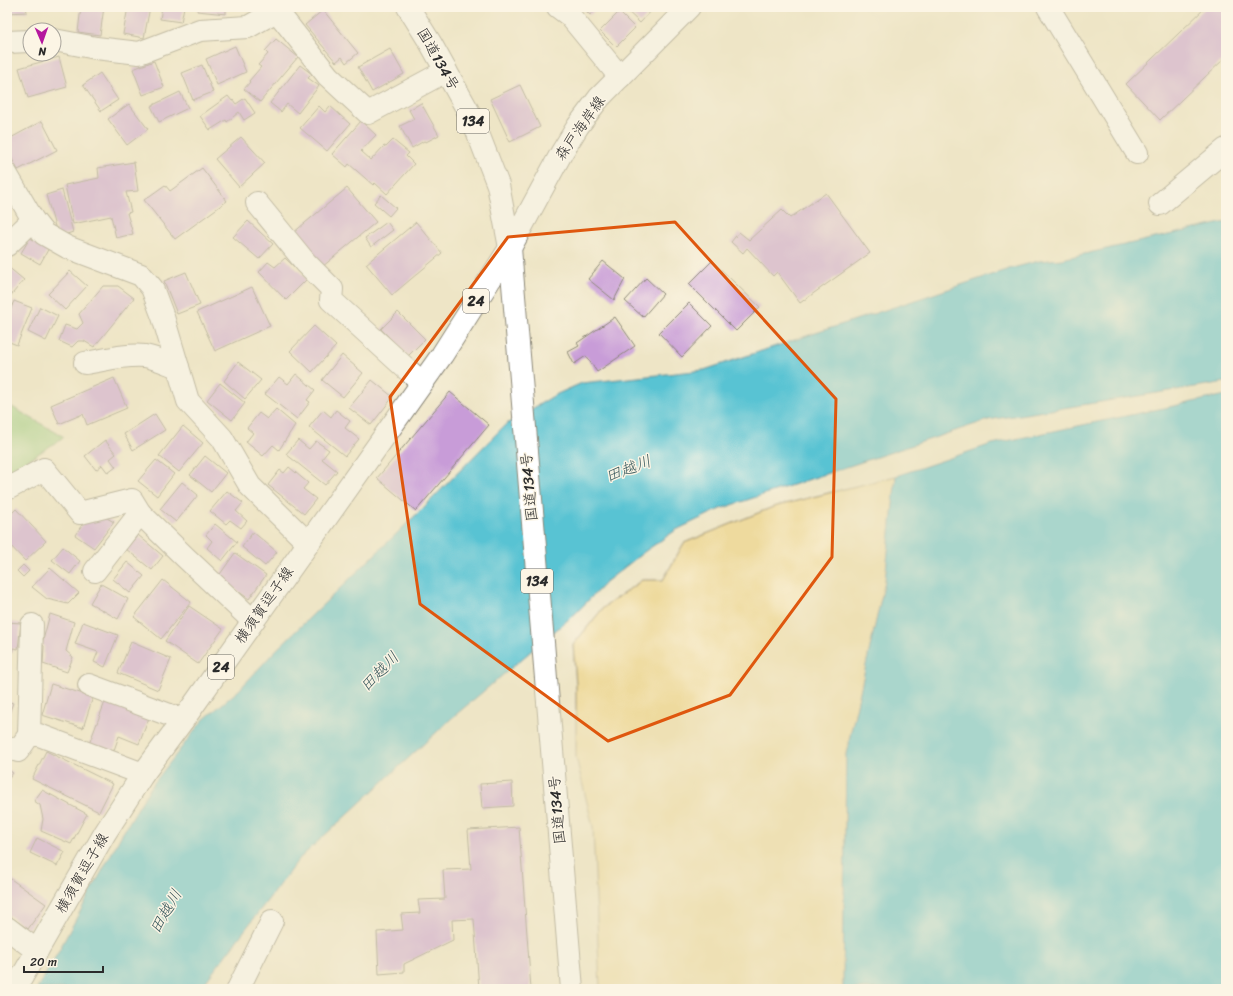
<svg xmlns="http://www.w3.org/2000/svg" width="1233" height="996" font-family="Sriracha,'Klee One',sans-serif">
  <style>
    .green { fill: #95ca7b; stroke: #607a53 }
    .sand { fill: #eeda9e; stroke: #8c8264 }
    .water { fill: #58c3d3; stroke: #42777f }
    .building { fill: #c89cd8 }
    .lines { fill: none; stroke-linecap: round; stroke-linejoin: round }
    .minor-casing { stroke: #8c8878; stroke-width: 24 }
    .major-casing { stroke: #8c8878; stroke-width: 24 }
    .highway-casing { stroke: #8c8878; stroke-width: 24 }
    .minor { stroke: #fff; stroke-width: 22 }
    .major { stroke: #fff; stroke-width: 22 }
    .highway { stroke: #fff; stroke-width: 22 }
    .marked { fill: none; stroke: #df570e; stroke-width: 3; stroke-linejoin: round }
    .labels { text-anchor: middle; stroke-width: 3; stroke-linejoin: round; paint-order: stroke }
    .shield { fill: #fcf5e5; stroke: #6a6863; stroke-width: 1 }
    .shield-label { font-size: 14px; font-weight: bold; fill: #2b2b2b }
    .street-label { font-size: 15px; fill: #2b2b2b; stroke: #fcf5e5 }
    .water-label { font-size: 16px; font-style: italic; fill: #38595d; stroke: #fcf5e5 }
  </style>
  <rect width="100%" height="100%" fill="#fcf5e5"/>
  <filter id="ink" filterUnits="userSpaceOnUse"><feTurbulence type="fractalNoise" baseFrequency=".025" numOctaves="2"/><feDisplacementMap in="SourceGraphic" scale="8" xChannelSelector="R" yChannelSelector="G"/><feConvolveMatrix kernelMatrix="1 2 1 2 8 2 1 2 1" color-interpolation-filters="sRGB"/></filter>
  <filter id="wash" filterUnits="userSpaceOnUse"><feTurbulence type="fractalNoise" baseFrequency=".012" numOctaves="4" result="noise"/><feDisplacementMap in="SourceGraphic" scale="16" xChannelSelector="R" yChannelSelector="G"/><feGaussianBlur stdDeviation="0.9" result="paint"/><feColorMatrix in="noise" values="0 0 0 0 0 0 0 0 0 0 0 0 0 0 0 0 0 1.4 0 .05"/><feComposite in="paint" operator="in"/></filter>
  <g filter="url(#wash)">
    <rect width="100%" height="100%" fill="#eee5c6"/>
    <path class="green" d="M7,404L64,437L7,474Z"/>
    <path class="sand" d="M896,476L885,581L846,754L843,989H600L593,827L576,757V684L573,645L603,608L642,580H663L684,543L773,507Z"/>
    <g class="water">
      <path d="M1226,222V382L988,420L720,509L676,530L644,552L607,581L576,613L452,718L299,859L200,989H37L57,954L121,836L150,788L203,720L239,690L275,651L423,508L505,425L555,395L582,383L704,370L1009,269L1039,261L1062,259Z"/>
      <path d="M1226,395V989H843L846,754L885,581L896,476L992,444Z"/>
    </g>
    <g id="blocks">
      <g class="building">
        <path d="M7,7H26L27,12L7,13Z"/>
        <path d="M81,7H104L100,35L78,32Z"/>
        <path d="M128,7H150L144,38L123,34Z"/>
        <path d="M162,7H184L181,22L160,19Z"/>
        <path d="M198,7H226V14L197,11Z"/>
        <path d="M582,7H597L590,15Z"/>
        <path d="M623,7H655L640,23Z"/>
        <path d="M1206,7H1226V57L1160,120L1126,84Z"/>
        <path d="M323,10L358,53L346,63L342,57L336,62L305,25Z"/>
        <path d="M619,12L635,28L616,47L600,31Z"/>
        <path d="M276,39L298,57L260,102L244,89L250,82L249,81L261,67L258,65L268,54L265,51Z"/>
        <path d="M235,46L246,72L217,85L206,59Z"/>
        <path d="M390,49L404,74L372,92L358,67Z"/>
        <path d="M59,57L67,87L28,98L19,68Z"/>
        <path d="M154,61L164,87L143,95L133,69Z"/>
        <path d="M202,65L213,92L193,100L182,73Z"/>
        <path d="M300,65L312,74L308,78L319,86L298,113L287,104L281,112L270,103Z"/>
        <path d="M100,73L118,100L101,111L83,85Z"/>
        <path d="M520,85L540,127L510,142L490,99Z"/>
        <path d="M180,92L188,108L159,122L151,106Z"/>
        <path d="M228,96L232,101L233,100L236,104L245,98L255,113L244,120L239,112L227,122L226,120L210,130L200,116Z"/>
        <path d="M421,103L439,135L426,142L424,141L412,148L400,126L414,119L409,110Z"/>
        <path d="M129,104L148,129L127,145L108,119Z"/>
        <path d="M319,106L325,112L330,106L350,124L327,151L300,128Z"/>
        <path d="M42,121L57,150L18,170L7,150V140Z"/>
        <path d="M361,121L376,135L361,151L371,160L384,146L386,147L393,140L409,153L406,156L414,164L387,194L375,183L373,185L349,164L347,167L332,154Z"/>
        <path d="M241,137L265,163L239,187L215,159Z"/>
        <path d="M134,162L138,191L126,192L131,212L127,213L133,234L116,238L111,216L73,224L65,185L99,178L98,168Z"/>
        <path d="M202,168L227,201L175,239L144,200L165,185L170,191Z"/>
        <path d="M347,188L376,222L322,267L293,233Z"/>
        <path d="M62,190L73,232L58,237L46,195Z"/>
        <path d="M826,193L870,253L800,303L777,272L773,276L747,248L743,253L731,242L739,232L749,240L782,210L790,218Z"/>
        <path d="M381,195L396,208L389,216L374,203Z"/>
        <path d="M248,221L273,244L259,259L233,237Z"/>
        <path d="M387,222L393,230L371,247L365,238Z"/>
        <path d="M416,222L442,253L392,295L366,264Z"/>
        <path d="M30,238L49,248L40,264L21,253Z"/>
        <path d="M285,258L307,279L286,300L259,272L268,262L275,267Z"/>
        <path d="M603,261L625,279L614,300L588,279Z"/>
        <path d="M712,261L760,307L736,331L689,284Z"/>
        <path d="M7,266L24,280L7,300Z"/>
        <path d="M70,271L87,286L65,310L48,294Z"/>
        <path d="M186,272L200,305L177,314L164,281Z"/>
        <path d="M646,278L663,294L643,317L625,301Z"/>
        <path d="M103,286H118L134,298L94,347L84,341H78L72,347L59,341L65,325L77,329L83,323L79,314Z"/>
        <path d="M252,287L270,326L215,351L197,312Z"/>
        <path d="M14,301L32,308L17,345L7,341V318Z"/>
        <path d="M689,303L712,326L682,357L659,333Z"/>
        <path d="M40,307L58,316L46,341L28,332Z"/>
        <path d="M398,312L425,339L408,356L381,329Z"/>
        <path d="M615,317L635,346L597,372L586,356L574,364L568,352L579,346L577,343Z"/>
        <path d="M314,326L336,346L312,372L290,351Z"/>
        <path d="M342,355L363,373L343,397L322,380Z"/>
        <path d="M238,362L261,380L245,399L224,381Z"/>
        <path d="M296,374L315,390L307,400L310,402L297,419L265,394L279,377L288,384Z"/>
        <path d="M114,378L127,408L87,425L83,414L59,424L51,405Z"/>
        <path d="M372,380L393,397L371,425L349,408Z"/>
        <path d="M220,383L245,403L232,420L207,400Z"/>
        <path d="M450,392L489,425L416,511L377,478Z"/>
        <path d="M276,409L295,425L279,450L273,445L263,456L246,442L253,433L247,428L259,413L267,419Z"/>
        <path d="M323,410L331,417L336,410L350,421L345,428L359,439L345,456L309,427Z"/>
        <path d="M155,414L165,430L133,450L124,434Z"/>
        <path d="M183,426L203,443L179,472L159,456Z"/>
        <path d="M105,440L116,454L110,459L116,467L108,473L102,465L96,470L85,456Z"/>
        <path d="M298,440L309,449L316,441L329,450L322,459L337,471L325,485L286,454Z"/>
        <path d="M205,456L226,473L211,492L190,475Z"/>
        <path d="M156,460L174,474L157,496L138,481Z"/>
        <path d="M289,467L308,483L303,489L316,499L304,514L268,485L280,470L284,473Z"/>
        <path d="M182,482L198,495L176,522L160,509Z"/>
        <path d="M227,491L243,503L236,511L247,521L241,528L230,520L226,524L210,511Z"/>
        <path d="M16,509L46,541L25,561L7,542V518Z"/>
        <path d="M105,517L114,522L94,548L75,535L84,522Z"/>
        <path d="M215,524L237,542L222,561L207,548L212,541L206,535Z"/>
        <path d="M253,532L277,552L265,566L242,547Z"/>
        <path d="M138,535L163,556L152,570L126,549Z"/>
        <path d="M63,547L80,561L70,574L52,560Z"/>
        <path d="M235,553L266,575L249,599L218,577Z"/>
        <path d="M127,562L144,576L130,593L113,579Z"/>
        <path d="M23,565L29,571L23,577L17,571Z"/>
        <path d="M50,568L79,593L68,604L47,599L32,587Z"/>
        <path d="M163,580L191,602L161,639L134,617Z"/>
        <path d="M101,584L128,599L118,619L90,603Z"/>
        <path d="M189,606L223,629L198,664L165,641Z"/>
        <path d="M50,614L74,622L66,651L73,657L67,672L43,664L44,646L42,644Z"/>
        <path d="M7,622L21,623L18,649L13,648L12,653L7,652Z"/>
        <path d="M83,622L118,635L105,667L94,662L98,652L75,644Z"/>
        <path d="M131,642L171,659L158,690L118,673Z"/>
        <path d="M51,684L93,697L83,728L42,715Z"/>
        <path d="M7,701L13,703L7,719Z"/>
        <path d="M105,702L149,718L139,744L119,736L113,753L89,744Z"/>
        <path d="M46,751L113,784L99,812L32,779Z"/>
        <path d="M7,769L13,773L7,781Z"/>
        <path d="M512,782L513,806L482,808L480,784Z"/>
        <path d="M42,790L87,814L71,844L41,831L43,819L40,805L34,801Z"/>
        <path d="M519,827L531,989H479L474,919L452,920L453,940L404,964V972L379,974L377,932L403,930L401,914L420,913L418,900L445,899L443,870L471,869L468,830Z"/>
        <path d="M37,838L65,852L57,866L30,853Z"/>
        <path d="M8,877L46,904L28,929L7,914Z"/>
      </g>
    </g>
  </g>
  <g filter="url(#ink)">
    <use href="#blocks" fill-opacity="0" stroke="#8c8878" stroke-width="1"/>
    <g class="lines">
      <g class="minor-casing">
        <g id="minor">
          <path d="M558,7L570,16L620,77"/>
          <path d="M1048,7L1137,153"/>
          <path d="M276,10L328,76L368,113L446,71"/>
          <path d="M54,40L96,48L139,53L200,30L248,27L271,14L279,7"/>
          <path d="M7,42L30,41"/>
          <path d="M7,175L33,220L44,234L67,247L141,275L152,288L163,317L188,401L222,438L250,486L308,543"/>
          <path d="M257,203L306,263L332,289L331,300L422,383"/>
          <path d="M1160,204L1226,149"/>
          <path d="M7,245L33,220"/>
          <path d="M85,363C105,360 125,354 145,356C156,358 167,363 178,367"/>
          <path d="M7,489L44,469L80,513L132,500L140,513"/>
          <path d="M95,571L140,513L185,557L253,621"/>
          <path d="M89,685L183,720"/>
          <path d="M29,735L32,625"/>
          <path d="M7,747L18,751L29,735H39L143,774"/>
          <path d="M7,928L37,951"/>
          <path d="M238,989L272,921"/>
        </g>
      </g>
      <g class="major-casing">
        <path id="major" d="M15,989L105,833L143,774L183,720L442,355L510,248L562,152L578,126L599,98L689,7"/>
      </g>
      <g class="highway-casing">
        <path id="highway" d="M408,7L431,44L472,118L498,185L510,248L572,989"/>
      </g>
      <use href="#minor" class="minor"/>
      <use href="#major" class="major"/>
      <use href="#highway" class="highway"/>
    </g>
  </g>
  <path d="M0 0H1233V996H0ZM675,222L836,399L832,557L730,695L608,741L420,604L390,397L508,237Z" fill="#eee5c6" fill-opacity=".55" fill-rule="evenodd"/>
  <path class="marked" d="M675,222L836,399L832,557L730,695L608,741L420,604L390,397L508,237Z"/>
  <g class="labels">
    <g class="shield">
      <rect x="457" y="109" width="32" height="24" rx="3"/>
      <rect x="463" y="289" width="26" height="24" rx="3"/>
      <rect x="521" y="569" width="32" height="24" rx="3"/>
      <rect x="208" y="655" width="26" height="24" rx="3"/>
    </g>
    <g class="shield-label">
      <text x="473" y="126">134</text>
      <text x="476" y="306">24</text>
      <text x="537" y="586">134</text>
      <text x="221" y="672">24</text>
    </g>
    <g class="street-label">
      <text transform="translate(438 59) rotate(60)" y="5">国道134号</text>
      <text transform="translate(580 128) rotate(-55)" y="5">森戸海岸線</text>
      <text transform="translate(529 487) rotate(-95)" y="5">国道134号</text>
      <text transform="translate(264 605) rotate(-55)" y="5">横須賀逗子線</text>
      <text transform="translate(557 810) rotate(-95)" y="5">国道134号</text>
      <text transform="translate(82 873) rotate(-60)" y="5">横須賀逗子線</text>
    </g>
    <g class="water-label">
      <text transform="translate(628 468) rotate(-21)" y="6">田越川</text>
      <text transform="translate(379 671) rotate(-46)" y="6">田越川</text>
      <text transform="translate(165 911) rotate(-60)" y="6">田越川</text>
    </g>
  </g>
  <rect width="1233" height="996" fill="none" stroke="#fcf5e5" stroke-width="24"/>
  <g transform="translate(42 42) rotate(178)"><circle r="19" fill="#fcf5e5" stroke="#a8a49b"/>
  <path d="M0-3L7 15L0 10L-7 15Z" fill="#b5179e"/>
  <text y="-6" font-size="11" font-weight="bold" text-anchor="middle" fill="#2b2b2b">N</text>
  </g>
  <path d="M24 966v6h79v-6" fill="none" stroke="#2b2b2b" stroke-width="2"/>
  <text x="30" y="966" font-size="12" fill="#2b2b2b" stroke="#fcf5e5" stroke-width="3" paint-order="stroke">20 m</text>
</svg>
